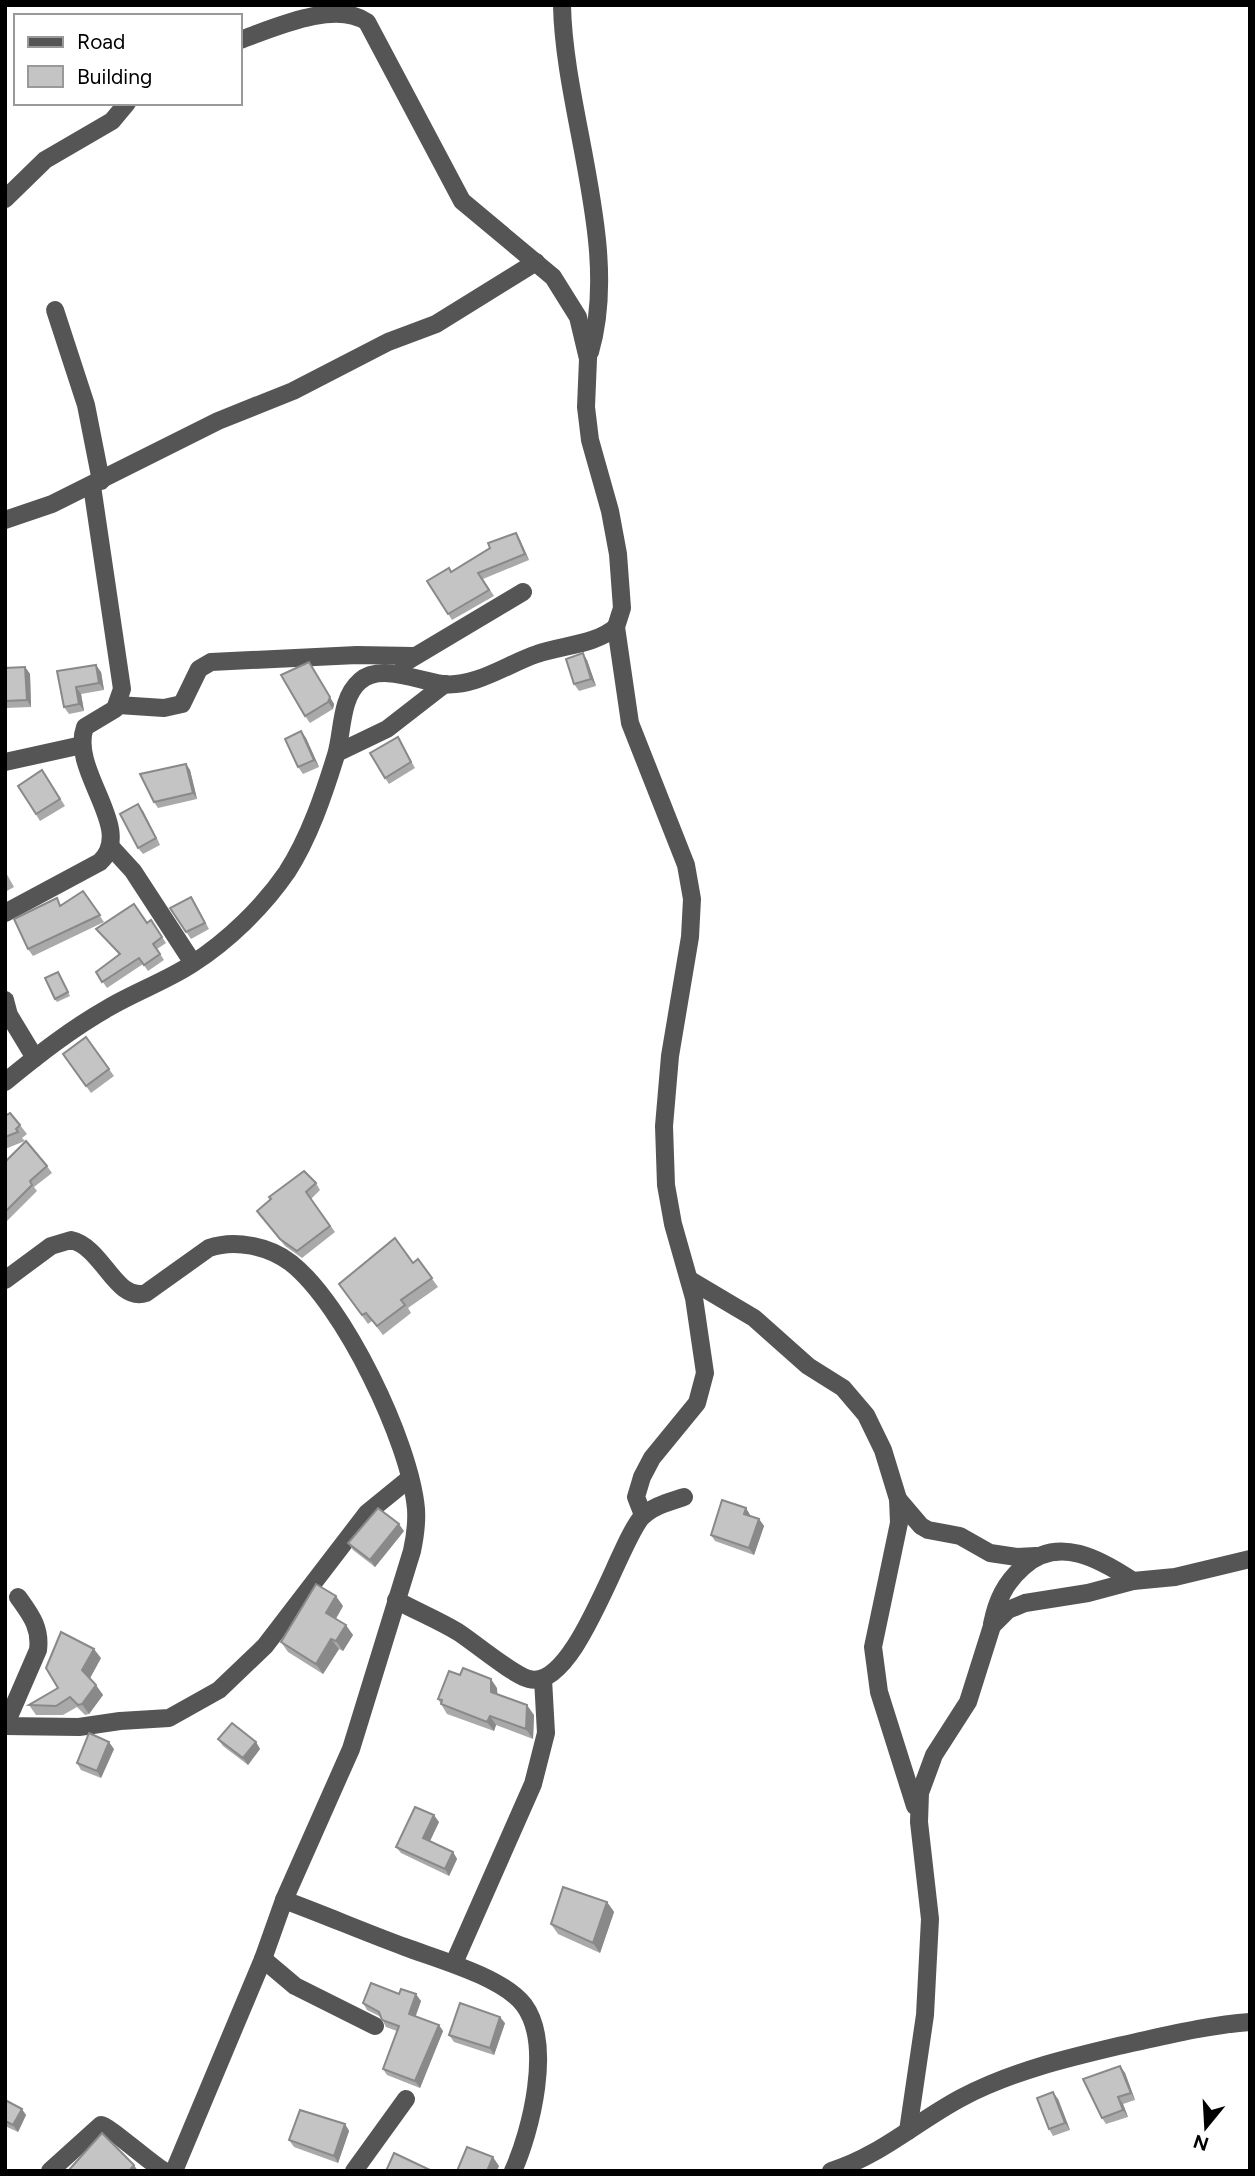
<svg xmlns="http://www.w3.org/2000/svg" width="1255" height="2176" font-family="Figtree,sans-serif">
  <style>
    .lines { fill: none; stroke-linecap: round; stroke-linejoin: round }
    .minor { stroke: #555; stroke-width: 18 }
    .wall { fill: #a9a9a9 }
    .shaded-wall { fill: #898989 }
    .building { fill: #c4c4c4; stroke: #898989; stroke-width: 2 }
  </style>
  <rect width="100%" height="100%" fill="#fff"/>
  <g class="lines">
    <g class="minor">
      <path d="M562,5C564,113 621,247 590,352"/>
      <path d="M240,40C276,27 336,0 367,22L462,201L553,277L578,317L588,359L586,407L590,440L610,511L618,554L622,608L616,627L630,723L686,865L692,899L690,937L670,1056L664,1126L666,1185L673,1224L694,1298L705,1373L697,1403L652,1458L642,1477L636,1497L643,1515"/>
      <path d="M5,199L45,160L112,121L127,103"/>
      <path d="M55,310L86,405L101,481"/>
      <path d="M5,520L52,504L218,421L293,391L388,342L436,324L536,262"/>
      <path d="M404,663L523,592"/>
      <path d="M118,705L164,708L182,704L199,669L211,662L357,655L413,656"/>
      <path d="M337,753L387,729L445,684"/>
      <path d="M5,762L82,745"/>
      <path d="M111,847L133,871L193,963"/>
      <path d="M5,913L100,862C136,829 69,771 85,727L115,709L122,689L92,486"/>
      <path d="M5,1000L9,1015L35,1058"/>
      <path d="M5,1082C38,1055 71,1029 108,1008C135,992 166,981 192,964C228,941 263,907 287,872C309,838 324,794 336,755C343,732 340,698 360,681C380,663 419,681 442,684C475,688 507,664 537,654C562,645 595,645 616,627"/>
      <path d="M5,1280L51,1246L71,1240C103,1247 116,1303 146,1293L209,1248C235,1239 269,1246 291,1263C344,1305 410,1442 416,1509C417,1524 415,1537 412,1551L351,1749L284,1900L263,1959L174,2171"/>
      <path d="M690,1280L754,1318L808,1366L843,1388L866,1415L883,1450L898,1499L899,1523L873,1647L879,1692L915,1806"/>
      <path d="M898,1499L921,1526L928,1530L960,1536L990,1553L1017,1557L1036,1556"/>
      <path d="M18,1597C30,1614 41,1627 38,1650L5,1726L79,1727L120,1721L169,1718L219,1690L265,1646L367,1513L410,1478"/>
      <path d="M396,1600C416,1611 438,1620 458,1632C475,1643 513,1675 529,1679C575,1691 618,1545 641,1518C652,1506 669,1502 684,1497"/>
      <path d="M992,1624C997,1600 1005,1583 1023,1567C1058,1535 1100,1559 1133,1581"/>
      <path d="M284,1900C325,1915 364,1932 405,1947C437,1959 503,1977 524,2005C553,2044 531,2131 513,2171"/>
      <path d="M263,1959L295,1986L375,2026"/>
      <path d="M454,1963L533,1784L546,1733L543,1679"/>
      <path d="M908,2131L925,2015L930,1919L919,1822L920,1793L934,1755L968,1702L992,1626L1008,1610L1025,1603L1088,1593L1133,1581L1175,1577L1250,1559"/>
      <path d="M50,2171L101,2125C108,2125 150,2163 164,2171"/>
      <path d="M354,2171L406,2099"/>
      <path d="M831,2171C880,2156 916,2122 961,2098C1012,2071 1068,2058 1123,2045C1165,2036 1208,2025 1250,2022"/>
    </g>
  </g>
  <g class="wall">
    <path d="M520,540L529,560L483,579L494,596L452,620L427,581L451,572Z"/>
    <path d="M587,660L596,686L579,691L574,684Z"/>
    <path d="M309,662L334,704L333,709L310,723L305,716Z"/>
    <path d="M25,667L30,674L31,707L5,708V668Z"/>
    <path d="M57,671L101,672L104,690L81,694L84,711L69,714L64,707Z"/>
    <path d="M301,731L306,738L319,767L303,774L298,767Z"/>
    <path d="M398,737L415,768L389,784L385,778Z"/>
    <path d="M186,764L190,770L197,799L158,808L154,802Z"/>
    <path d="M42,770L65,806L40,821L18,786Z"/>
    <path d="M143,811L160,845L143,854L138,848Z"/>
    <path d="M5,871L14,887L5,892Z"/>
    <path d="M83,891L104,922L33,956L28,949L62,905Z"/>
    <path d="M195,903L209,929L191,939L170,908Z"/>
    <path d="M151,920L166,943L157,949L164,960L148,971L143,964L107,988L96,972L119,954L96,929L147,923Z"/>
    <path d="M60,975L70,996L57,1002L55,999Z"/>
    <path d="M86,1037L114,1076L91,1093L63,1054Z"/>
    <path d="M5,1116L20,1125L27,1134L22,1138L25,1141L5,1149Z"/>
    <path d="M5,1162L47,1166L52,1173L34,1187L37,1191L5,1223Z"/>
    <path d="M316,1183L320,1190L311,1199L335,1232L302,1258L285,1246L257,1211Z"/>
    <path d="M418,1259L438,1287L408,1308L411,1313L383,1335L372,1321L368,1324L339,1284L413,1263Z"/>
    <path d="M746,1508L750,1515V1516L759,1519L764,1526L754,1555L715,1541L711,1535Z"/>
    <path d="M404,1531L375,1567L353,1550L348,1543Z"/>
    <path d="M343,1606L336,1619L353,1635L343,1651L339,1649L323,1674L288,1652L281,1642Z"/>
    <path d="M101,1658L90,1678L103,1695L89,1714L85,1715L77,1707L63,1715H36L29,1705L58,1688Z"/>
    <path d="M497,1688V1694L534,1715L533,1739L496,1725L494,1731L447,1714L438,1699Z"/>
    <path d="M218,1739L256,1742L260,1749L248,1765L223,1746Z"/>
    <path d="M114,1749L101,1778L81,1770L77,1763Z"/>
    <path d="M439,1822L430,1841L453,1852L457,1859L449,1876L401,1853L396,1847Z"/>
    <path d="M607,1902L614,1912L600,1953L558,1934L551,1924Z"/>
    <path d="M399,1994L421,2001L415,2016L443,2031L420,2088L387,2075L383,2069L397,2031L386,2027L381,2017L367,2010L363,2003Z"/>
    <path d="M505,2023L494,2055L454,2042L449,2035Z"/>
    <path d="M1120,2066L1125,2073L1135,2100L1123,2104L1128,2117L1106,2124L1102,2118Z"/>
    <path d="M1058,2099L1070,2130L1053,2136L1049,2129Z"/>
    <path d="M5,2100L26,2115L18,2132L5,2126Z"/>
    <path d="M345,2124L349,2131L338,2163L294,2147L289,2140Z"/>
  </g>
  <g class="shaded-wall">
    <path d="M516,533L520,540L529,560L525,554Z"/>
    <path d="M583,653L587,660L596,686L591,679Z"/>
    <path d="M309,662L334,704L333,709L328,702Z"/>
    <path d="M96,665L101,672L104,690L99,683Z"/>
    <path d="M25,667L30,674L31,707L27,700Z"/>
    <path d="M76,687L81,694L84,711L79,704Z"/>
    <path d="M301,731L306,738L319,767L314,760Z"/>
    <path d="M186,764L190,770L197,799L193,793Z"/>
    <path d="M138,804L143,811L160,845L156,838Z"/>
    <path d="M746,1508L750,1515L748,1521L744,1514Z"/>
    <path d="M759,1519L764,1526L754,1555L749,1548Z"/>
    <path d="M399,1524L404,1531L375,1567L370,1560Z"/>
    <path d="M336,1596L343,1606L333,1623L326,1613Z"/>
    <path d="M346,1625L353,1635L343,1651L336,1641Z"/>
    <path d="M331,1639L339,1649L323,1674L316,1664Z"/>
    <path d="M94,1649L101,1658L89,1680L82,1670Z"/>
    <path d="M491,1679L497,1688L498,1701L491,1692Z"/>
    <path d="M96,1685L103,1695L89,1714L82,1704Z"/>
    <path d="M527,1705L534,1715L533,1739L526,1729Z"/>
    <path d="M490,1716L496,1725L494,1731L487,1722Z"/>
    <path d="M109,1742L114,1749L101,1778L97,1771Z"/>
    <path d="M256,1742L260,1749L248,1765L243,1758Z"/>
    <path d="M434,1815L439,1822L428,1845L423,1838Z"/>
    <path d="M453,1852L457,1859L449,1876L445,1869Z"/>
    <path d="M607,1902L614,1912L600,1953L593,1943Z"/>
    <path d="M416,1994L421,2001L414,2021L409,2014Z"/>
    <path d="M500,2017L505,2023L494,2055L490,2048Z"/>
    <path d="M439,2025L443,2031L420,2088L415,2081Z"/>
    <path d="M1120,2066L1125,2073L1135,2100L1131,2093Z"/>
    <path d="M1053,2092L1058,2099L1070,2130L1065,2123Z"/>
    <path d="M1118,2097L1123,2104L1128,2117L1123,2110Z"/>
    <path d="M22,2109L26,2115L18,2132L13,2125Z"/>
    <path d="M345,2124L349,2131L338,2163L334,2156Z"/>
    <path d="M493,2157L499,2166L497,2171H487Z"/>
    <path d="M134,2165L138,2171H129Z"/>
  </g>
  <g class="building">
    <path d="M516,533L525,554L478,573L489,590L448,614L427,581L449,568L451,572L490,548L488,543Z"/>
    <path d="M583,653L591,679L574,684L566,659Z"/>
    <path d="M309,662L330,697L328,702L305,716L281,675Z"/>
    <path d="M96,665L99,683L76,687L79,704L64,707L57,671Z"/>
    <path d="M25,667L27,700L5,701V668Z"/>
    <path d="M301,731L314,760L298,767L285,739Z"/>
    <path d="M398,737L411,762L385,778L370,753Z"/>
    <path d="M186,764L193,793L154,802L140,774Z"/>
    <path d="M42,770L60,799L36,814L18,786Z"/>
    <path d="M138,804L156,838L138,848L120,814Z"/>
    <path d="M83,891L100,915L28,949L14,919L57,898L60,906Z"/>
    <path d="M191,897L205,923L186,932L170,908Z"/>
    <path d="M134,904L147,923L151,920L162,937L153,944L160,954L144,965L139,958L102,982L96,972L120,954L96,929Z"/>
    <path d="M58,972L68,992L55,999L45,978Z"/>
    <path d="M86,1037L109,1069L86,1086L63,1054Z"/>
    <path d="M10,1113L20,1125L16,1129L18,1132L5,1137V1116Z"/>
    <path d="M26,1141L47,1166L30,1181L32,1185L5,1212V1162Z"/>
    <path d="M304,1171L316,1183L306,1192L330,1226L297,1251L280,1239L257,1211L271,1199L269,1197Z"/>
    <path d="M395,1238L413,1263L418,1259L432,1278L401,1300L405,1305L377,1326L366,1313L362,1315L339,1284Z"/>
    <path d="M722,1500L746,1508L744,1514L759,1519L749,1548L711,1535Z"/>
    <path d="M378,1508L399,1524L370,1560L348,1543Z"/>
    <path d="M316,1584L336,1596L326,1613L346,1625L336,1641L331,1639L316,1664L281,1642Z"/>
    <path d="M61,1632L94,1649L82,1670L96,1685L82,1704L78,1705L70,1697L56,1706L29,1705L58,1688L46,1668Z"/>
    <path d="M463,1668L491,1679V1692L527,1705L526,1729L490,1716L487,1722L441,1704L442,1700L438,1699L449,1671L460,1675Z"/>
    <path d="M232,1723L256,1742L243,1758L218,1739Z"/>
    <path d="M89,1733L109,1742L97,1771L77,1763Z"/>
    <path d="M415,1807L434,1815L423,1838L453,1852L445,1869L396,1847Z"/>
    <path d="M563,1887L607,1902L593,1943L551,1924Z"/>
    <path d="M371,1983L399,1994L401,1989L416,1994L409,2014L439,2025L415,2081L383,2069L399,2026L382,2020L379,2012L363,2003Z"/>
    <path d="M460,2003L500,2017L490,2048L449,2035Z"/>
    <path d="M1120,2066L1131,2093L1118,2097L1123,2110L1102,2118L1083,2079Z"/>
    <path d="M1053,2092L1065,2123L1049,2129L1037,2098Z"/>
    <path d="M5,2100L22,2109L13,2125L5,2121Z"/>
    <path d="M300,2110L345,2124L334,2156L289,2140Z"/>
    <path d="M102,2133L134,2165L129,2171H68Z"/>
    <path d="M467,2147L493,2157L487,2171H457Z"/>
    <path d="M394,2153L432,2171H386Z"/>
  </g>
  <rect width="1255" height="2176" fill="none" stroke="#000000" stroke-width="14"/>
  <rect x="14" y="14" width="228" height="91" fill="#ffffff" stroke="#999999" stroke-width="2"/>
  <rect x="28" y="37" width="35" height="10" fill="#555555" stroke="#999999" stroke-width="2"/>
  <text x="77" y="49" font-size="21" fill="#000000">Road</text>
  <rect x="28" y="66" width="35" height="21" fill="#c4c4c4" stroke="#999999" stroke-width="2"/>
  <text x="77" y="84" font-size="21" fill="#000000">Building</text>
  <g transform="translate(1206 2127) rotate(198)" stroke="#ffffff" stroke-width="5" paint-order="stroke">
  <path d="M0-5L12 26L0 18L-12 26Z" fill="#000000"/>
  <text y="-10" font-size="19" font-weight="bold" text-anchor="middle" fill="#000000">N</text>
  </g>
</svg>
